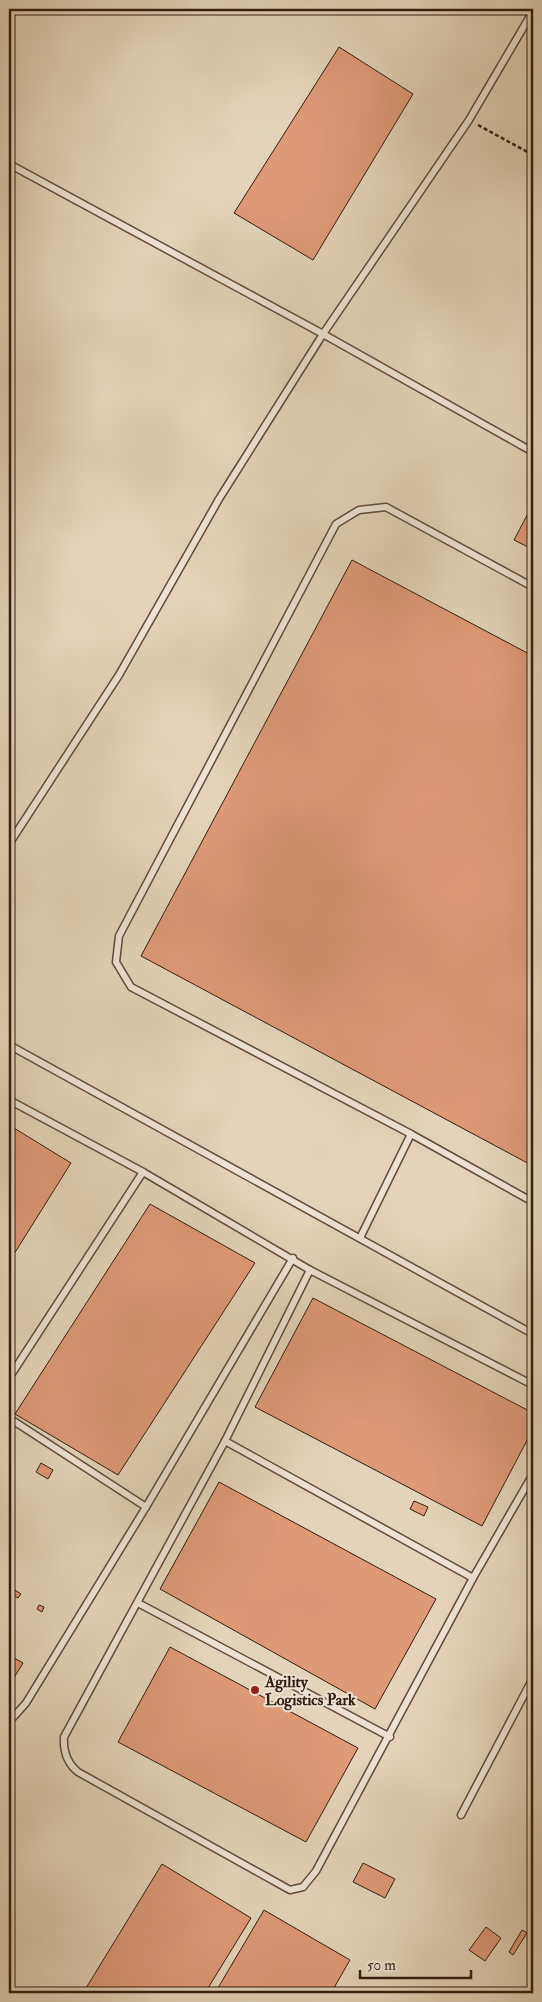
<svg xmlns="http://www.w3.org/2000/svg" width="542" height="2002" font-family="'IM FELL Double Pica',serif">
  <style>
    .building { fill: #de9977; stroke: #341d11 }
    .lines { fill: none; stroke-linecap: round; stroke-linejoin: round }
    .service-casing { stroke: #604a3b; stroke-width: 9 }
    .path { stroke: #341d11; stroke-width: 2.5; stroke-dasharray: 4 2.5; stroke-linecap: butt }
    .service { stroke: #ede2d1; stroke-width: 6 }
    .poi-dot { fill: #8f2418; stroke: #ede2d1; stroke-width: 2 }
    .labels { text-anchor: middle; stroke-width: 4; stroke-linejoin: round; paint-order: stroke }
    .poi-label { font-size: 16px; font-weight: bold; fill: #341d11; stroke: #ede2d1; text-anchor: start }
  </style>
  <rect width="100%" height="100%" fill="#e4d3b8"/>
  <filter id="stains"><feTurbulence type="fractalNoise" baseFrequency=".004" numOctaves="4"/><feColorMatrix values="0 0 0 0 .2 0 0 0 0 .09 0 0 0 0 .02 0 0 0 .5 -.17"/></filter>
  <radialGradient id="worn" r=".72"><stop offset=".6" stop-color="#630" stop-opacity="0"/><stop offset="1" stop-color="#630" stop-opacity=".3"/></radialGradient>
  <g class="building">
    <path d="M339,47L413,94L313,260L234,213Z"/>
    <path d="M533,121V134L528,131Z"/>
    <path d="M533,504V537L528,547L514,540Z"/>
    <path d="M352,560L533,656V1166L141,956Z"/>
    <path d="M9,1125L71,1163L9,1262Z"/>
    <path d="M150,1204L255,1263L118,1475L15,1414Z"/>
    <path d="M313,1298L533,1413V1429L482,1526L255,1407Z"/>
    <path d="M41,1463L53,1470L48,1479L36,1472Z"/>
    <path d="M219,1482L436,1599L375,1709L160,1589Z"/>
    <path d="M414,1501L428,1507L424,1516L410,1509Z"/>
    <path d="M10,1587L21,1594L18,1598L9,1593Z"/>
    <path d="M39,1605L44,1607L42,1612L37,1609Z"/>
    <path d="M170,1647L358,1748L306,1842L118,1742Z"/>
    <path d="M9,1655L23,1663L9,1686Z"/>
    <path d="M363,1863L395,1879L385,1898L353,1882Z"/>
    <path d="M162,1864L251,1918L205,1993H83Z"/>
    <path d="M264,1910L350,1960L331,1993H215Z"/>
    <path d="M486,1927L501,1938L485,1961L469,1950Z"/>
    <path d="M522,1930L527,1933L513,1955L509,1952Z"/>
  </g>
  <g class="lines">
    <g class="service-casing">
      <g id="service">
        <path d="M9,164L323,334L533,452"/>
        <path d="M9,844L119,675L219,499L323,334L469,120L533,11"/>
        <path d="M9,1045L533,1334"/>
        <path d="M9,1100L143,1172L310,1270"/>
        <path d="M411,1134L533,1202"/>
        <path d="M360,1238L411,1134L131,987L116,962L119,936L336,524L359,510L386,507L533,587"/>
        <path d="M9,1378L143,1172"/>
        <path d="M533,1385L310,1270L225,1441L64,1737C63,1752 67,1763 78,1772L290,1890L303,1887L316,1871L473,1578L533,1474"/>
        <path d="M9,1418L146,1507L293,1258"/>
        <path d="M225,1441L473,1578"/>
        <path d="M138,1603L390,1737"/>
        <path d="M9,1722L26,1703L146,1507"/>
        <path d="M461,1815L533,1678"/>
      </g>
    </g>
    <path class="path" d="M478,125L533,155"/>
    <use href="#service" class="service"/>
  </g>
  <circle class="poi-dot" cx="255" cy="1690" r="5"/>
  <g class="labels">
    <g class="poi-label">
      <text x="265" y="1687">Agility<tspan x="265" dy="18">Logistics Park</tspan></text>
    </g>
  </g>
  <rect width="542" height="2002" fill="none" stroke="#e4d3b8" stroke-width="30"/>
  <rect x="10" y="10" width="522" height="1982" fill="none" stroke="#341d11" stroke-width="2.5"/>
  <rect x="15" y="15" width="512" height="1972" fill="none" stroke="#341d11"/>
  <path d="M360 1970v8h111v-8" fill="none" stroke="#341d11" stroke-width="2.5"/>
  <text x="367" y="1970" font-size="15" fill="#341d11" stroke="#ede2d1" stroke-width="4" paint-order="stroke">50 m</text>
  <rect width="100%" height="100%" filter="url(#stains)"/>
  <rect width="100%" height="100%" fill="url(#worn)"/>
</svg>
